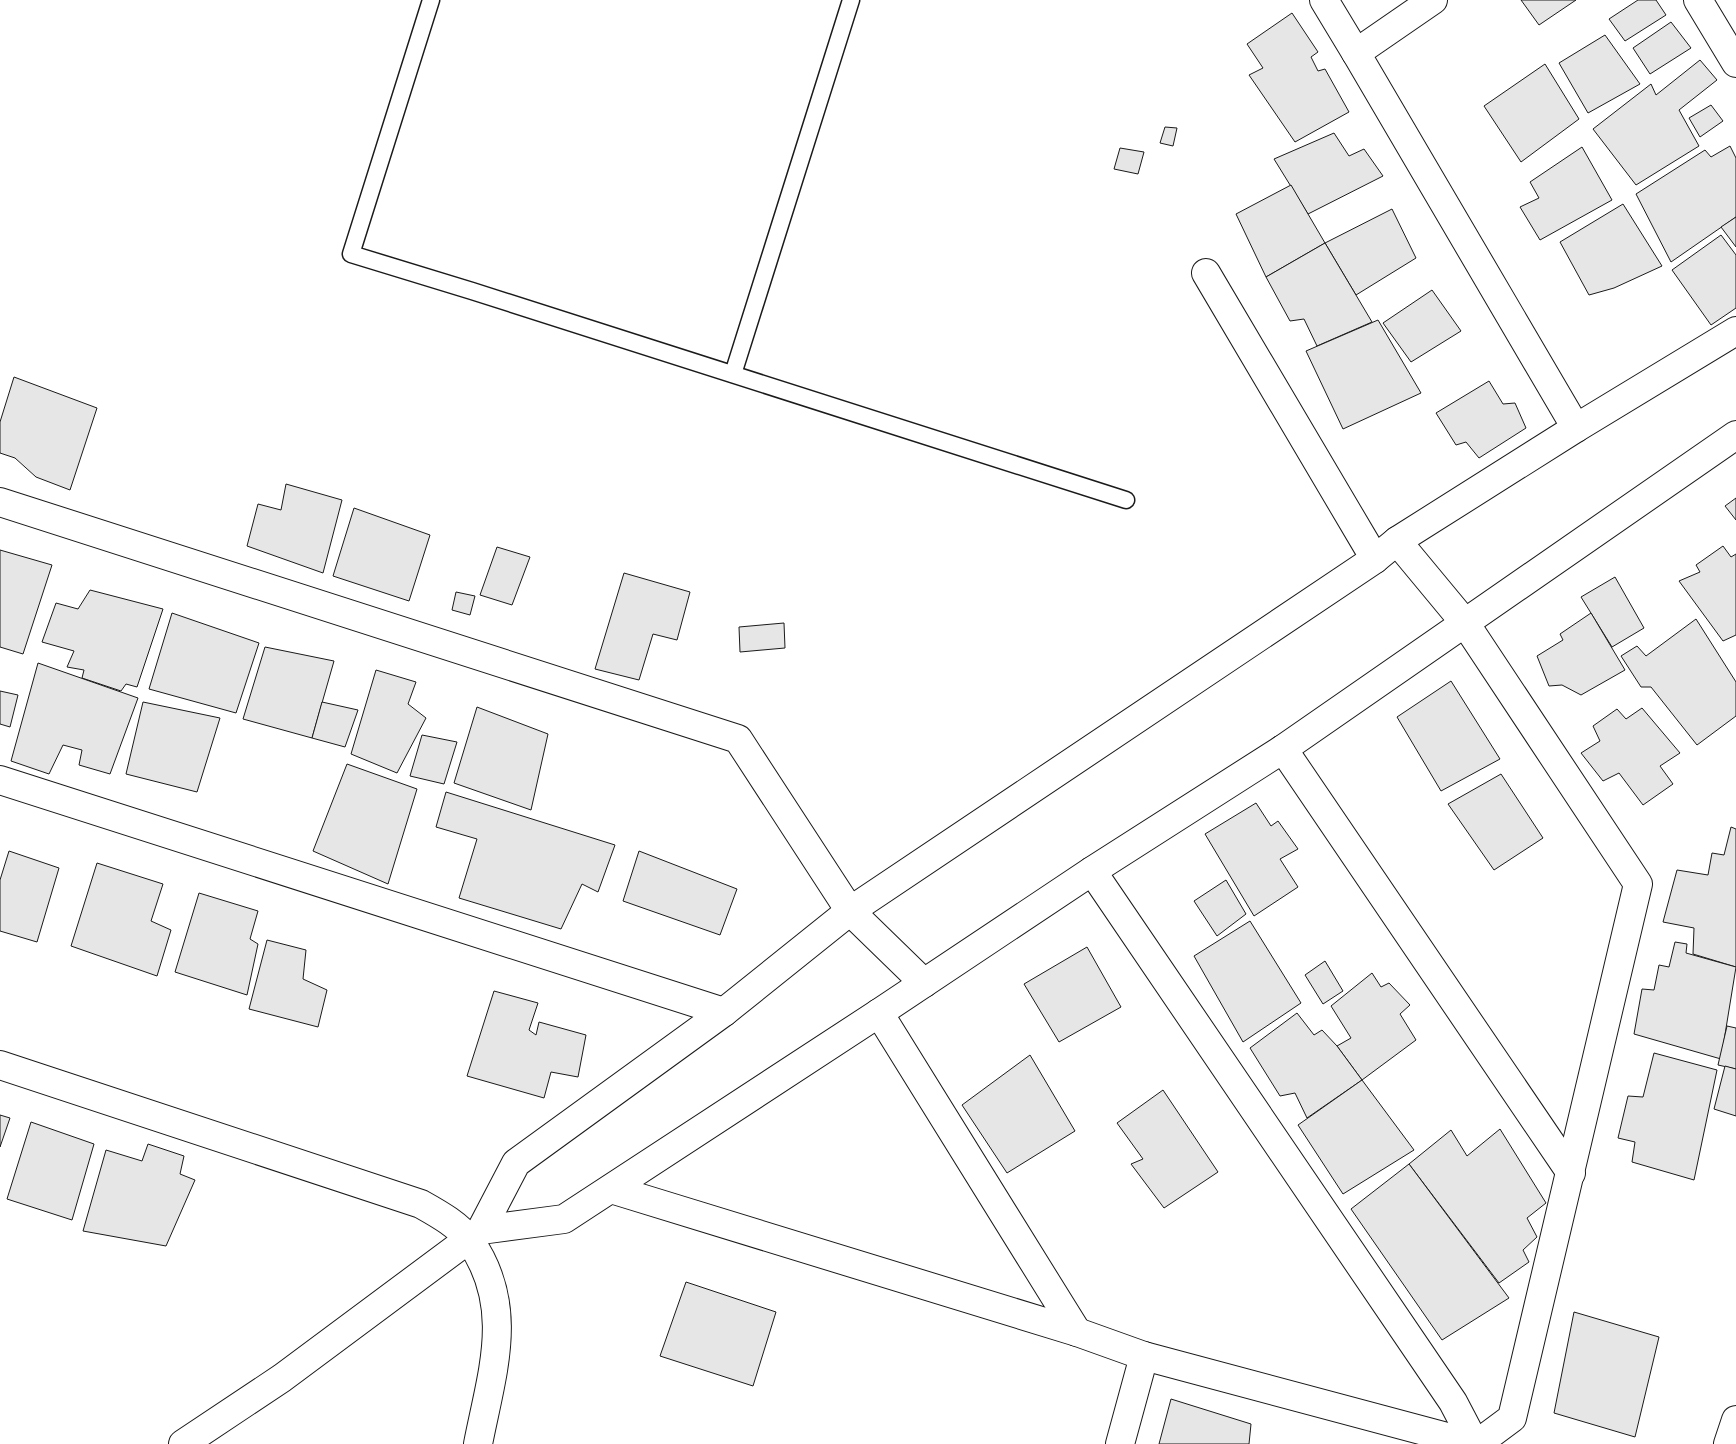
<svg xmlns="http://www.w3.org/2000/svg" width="1736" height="1444" font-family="Raleway,sans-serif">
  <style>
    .building { fill: #e6e6e6; stroke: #1a1a1a }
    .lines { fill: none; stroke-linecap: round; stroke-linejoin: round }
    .service-casing { stroke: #1a1a1a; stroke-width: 19 }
    .minor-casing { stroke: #1a1a1a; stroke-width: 30 }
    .service { stroke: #fff; stroke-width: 16 }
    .minor { stroke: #fff; stroke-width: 28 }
  </style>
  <rect width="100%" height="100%" fill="#fff"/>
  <g class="building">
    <path d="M1521,0H1576L1539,25Z"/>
    <path d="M1638,0H1656L1666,15L1625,41L1609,19Z"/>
    <path d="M1292,13L1318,52L1311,57L1318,71L1325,69L1349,112L1295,142L1249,75L1263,68L1247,44Z"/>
    <path d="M1671,22L1691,48L1650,74L1633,48Z"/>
    <path d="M1605,35L1640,84L1588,113L1559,63Z"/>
    <path d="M1700,60L1717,80L1679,110L1699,146L1636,185L1593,129L1651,84L1656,95Z"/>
    <path d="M1545,64L1579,119L1521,162L1484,106Z"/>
    <path d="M1711,105L1723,121L1700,137L1689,118Z"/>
    <path d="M1165,127L1177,128L1173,146L1160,143Z"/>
    <path d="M1334,133L1349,156L1364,149L1383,176L1308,214L1274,159Z"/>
    <path d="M1730,146L1736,158V217L1671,262L1636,194L1705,150L1711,157Z"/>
    <path d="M1582,147L1612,200L1540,240L1520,207L1539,198L1530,182Z"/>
    <path d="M1120,148L1144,152L1138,174L1114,169Z"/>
    <path d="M1291,185L1325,243L1266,277L1236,214Z"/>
    <path d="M1623,204L1662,266L1614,288L1589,295L1560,242Z"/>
    <path d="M1392,209L1416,258L1356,295L1325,243Z"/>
    <path d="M1736,217V247L1721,227Z"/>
    <path d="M1721,235L1736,255V308L1711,325L1672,270Z"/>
    <path d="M1325,243L1372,322L1317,346L1304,319L1290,321L1266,277Z"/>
    <path d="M1432,290L1461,331L1411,362L1383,323Z"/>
    <path d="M1378,320L1421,393L1343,429L1306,351Z"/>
    <path d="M14,377L97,408L70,490L36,477L15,458L0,453V422Z"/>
    <path d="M1489,381L1503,404L1515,403L1526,428L1479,458L1466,442L1456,445L1436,413Z"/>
    <path d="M286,484L342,500L323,573L247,546L258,504L281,510Z"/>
    <path d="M1736,498V520L1725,506Z"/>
    <path d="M354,508L430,535L409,601L333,576Z"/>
    <path d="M1723,546L1731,557L1736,554V635L1723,641L1679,581L1700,572L1696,565Z"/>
    <path d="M497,547L530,557L512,605L480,595Z"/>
    <path d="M0,550L52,565L23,654L0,647Z"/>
    <path d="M624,573L690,592L677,640L653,634L639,680L595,669Z"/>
    <path d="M1615,577L1644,628L1612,647L1581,597Z"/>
    <path d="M90,590L163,609L137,687L126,684L121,691L82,678L84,670L67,667L74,651L42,642L56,603L78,609Z"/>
    <path d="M456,592L475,596L470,615L452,610Z"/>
    <path d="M172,613L259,643L236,713L149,689Z"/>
    <path d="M1591,613L1625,670L1581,695L1562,685L1549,686L1537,656L1563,640L1560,634Z"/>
    <path d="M1696,619L1736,682V716L1697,745L1651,687H1641L1621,656L1637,646L1646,656Z"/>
    <path d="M784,623L785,648L740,652L739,627Z"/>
    <path d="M265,647L334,661L312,738L243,719Z"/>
    <path d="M38,663L138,698L110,774L79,765L82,750L63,745L49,774L11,761Z"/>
    <path d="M376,670L416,682L408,704L426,718L397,773L351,754Z"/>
    <path d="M1451,681L1500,759L1441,791L1397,717Z"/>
    <path d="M0,691L18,695L10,727L0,724Z"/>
    <path d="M143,702L220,718L197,792L126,774Z"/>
    <path d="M322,702L358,710L345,747L312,738Z"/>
    <path d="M477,707L548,734L531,810L454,783Z"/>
    <path d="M1642,708L1680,753L1660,766L1673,784L1643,805L1619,773L1603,781L1581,753L1600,741L1593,726L1617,709L1626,719Z"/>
    <path d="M422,735L457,742L444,784L410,776Z"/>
    <path d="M347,764L417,789L388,884L313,851Z"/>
    <path d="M1501,774L1543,838L1494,870L1448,804Z"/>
    <path d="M446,792L615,845L598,892L582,884L561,929L459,898L477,839L436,827Z"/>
    <path d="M1256,803L1271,826L1278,821L1298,849L1280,859L1298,887L1254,916L1205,834Z"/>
    <path d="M1731,827L1736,829V967L1693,954L1694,928L1663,922L1677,870L1708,875L1712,853L1724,855Z"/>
    <path d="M9,851L59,868L37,942L0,931V880Z"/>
    <path d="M639,851L737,889L720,935L623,901Z"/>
    <path d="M97,863L163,884L151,921L171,930L157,976L71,946Z"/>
    <path d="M1226,880L1246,914L1217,936L1194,901Z"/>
    <path d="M199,893L258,911L250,939L258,944L247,995L175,972Z"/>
    <path d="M1250,921L1301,1003L1243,1042L1194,956Z"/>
    <path d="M267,940L306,950L303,979L327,990L318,1027L249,1009Z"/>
    <path d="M1675,942L1687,944L1686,953L1736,967L1721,1059L1634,1034L1642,989L1654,990L1659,965L1669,967Z"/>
    <path d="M1087,947L1121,1007L1059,1042L1024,984Z"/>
    <path d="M1325,961L1343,991L1323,1004L1305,975Z"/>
    <path d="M1372,973L1381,987L1389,983L1410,1005L1400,1014L1416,1040L1362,1080L1337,1046L1351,1038L1331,1006Z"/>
    <path d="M494,991L538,1003L529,1030L536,1035L539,1022L586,1035L578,1077L551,1072L544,1098L467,1076Z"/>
    <path d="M1297,1013L1314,1035L1322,1030L1337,1046L1362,1080L1307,1118L1295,1093L1280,1096L1250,1048Z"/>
    <path d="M1727,1026L1736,1028V1069L1718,1065Z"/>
    <path d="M1654,1053L1717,1070L1694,1180L1632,1162L1635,1142L1618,1138L1628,1096L1643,1097Z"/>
    <path d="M1030,1055L1075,1131L1007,1173L962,1105Z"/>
    <path d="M1725,1066L1736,1069V1116L1714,1109Z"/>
    <path d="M1362,1080L1414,1150L1343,1194L1298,1125Z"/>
    <path d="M1163,1090L1218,1172L1164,1208L1131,1164L1143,1159L1117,1123Z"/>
    <path d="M0,1115L10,1118L0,1147Z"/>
    <path d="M31,1122L94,1144L72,1220L7,1199Z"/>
    <path d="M1500,1129L1546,1203L1527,1218L1537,1237L1523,1250L1529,1262L1499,1283L1409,1164L1451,1130L1467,1156Z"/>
    <path d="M148,1144L184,1156L180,1174L195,1180L166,1246L83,1231L106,1150L142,1161Z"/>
    <path d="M1409,1164L1509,1298L1442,1340L1351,1209Z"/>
    <path d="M686,1282L776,1312L753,1386L660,1356Z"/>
    <path d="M1574,1312L1659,1337L1635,1437L1554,1413Z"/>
    <path d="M1171,1399L1251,1424L1249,1444H1159Z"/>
  </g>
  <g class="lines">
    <g class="service-casing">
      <g id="service">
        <path d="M431,0L351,254L472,291L1126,500"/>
        <path d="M733,374L851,0"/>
      </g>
    </g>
    <g class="minor-casing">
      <g id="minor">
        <path d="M1324,0L1356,53"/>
        <path d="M1433,0L1356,53L1576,428L1736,331"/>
        <path d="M1698,0L1736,63"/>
        <path d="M1206,273L1375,559"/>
        <path d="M0,502L738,739L850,911L1375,559L1397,541L1576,428"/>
        <path d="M1397,541L1465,623L1638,884L1512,1418L1477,1444"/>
        <path d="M1283,749L1571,1173"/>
        <path d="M0,780L724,1012"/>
        <path d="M1092,871L1453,1402L1475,1444"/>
        <path d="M879,1013L1077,1332"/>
        <path d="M0,1065L421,1204C437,1213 459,1225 470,1241C516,1307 492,1372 478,1444"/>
        <path d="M611,1189L1077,1332L1144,1356L1473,1444"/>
        <path d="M481,1230L564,1219L879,1013L1092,871L1283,749L1736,435"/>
        <path d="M183,1444L282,1378L481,1230L516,1163L724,1012L850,911L924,983"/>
        <path d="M1120,1444L1144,1356"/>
        <path d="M1728,1444L1736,1420"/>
      </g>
    </g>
    <use href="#service" class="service"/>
    <use href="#minor" class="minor"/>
  </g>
</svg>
